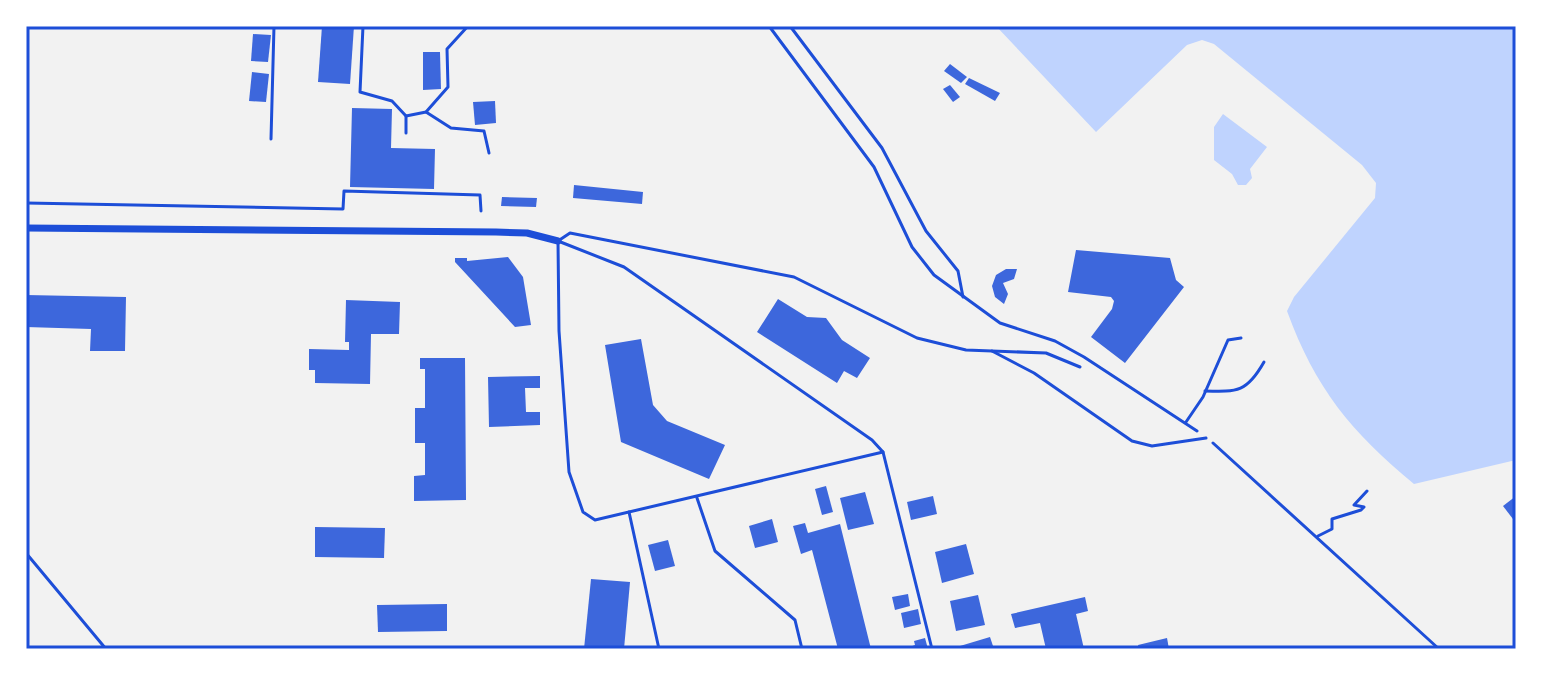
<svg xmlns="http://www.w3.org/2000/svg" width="1542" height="675" font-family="Inter,sans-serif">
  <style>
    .water { fill: #bfd3fe }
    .building { fill: #3d67dc }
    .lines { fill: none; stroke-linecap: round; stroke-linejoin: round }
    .path { stroke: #1d4ed8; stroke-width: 3 }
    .service { stroke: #1d4ed8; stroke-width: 3 }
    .minor { stroke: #1d4ed8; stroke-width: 7 }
    .neatline { fill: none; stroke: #1d4ed8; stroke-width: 3 }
  </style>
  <rect width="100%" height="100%" fill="#f2f2f2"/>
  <g class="water">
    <path d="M996,26H1516V460L1414,484C1351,432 1315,388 1287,311L1294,297L1375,198L1376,183L1362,165L1214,44L1202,40L1187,45L1096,132Z"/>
    <path d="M1223,114L1267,147L1250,169L1252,178L1246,185H1238L1232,174L1214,160V127Z"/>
  </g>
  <g class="building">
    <path d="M322,26H354L350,84L318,82Z"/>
    <path d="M253,34L271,35L268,62L251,61Z"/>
    <path d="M423,52H440L441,89L423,90Z"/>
    <path d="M950,64L967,77L961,83L944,71Z"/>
    <path d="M252,72L269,74L266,102L249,101Z"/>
    <path d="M969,78L1000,93L995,101L965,84Z"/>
    <path d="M950,85L960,97L953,102L943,89Z"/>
    <path d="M495,101L496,123L475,125L473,102Z"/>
    <path d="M352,108L392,109L391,148L435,149L434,189L350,187Z"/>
    <path d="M574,185L643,192L642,204L573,198Z"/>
    <path d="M502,197L537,198L536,207L501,206Z"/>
    <path d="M1076,250L1170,258L1176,280L1184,287L1125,363L1091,337L1112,309L1114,301L1111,297L1068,292Z"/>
    <path d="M508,257L523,277L531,325L515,327L455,262V258H467V261Z"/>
    <path d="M1006,269H1017L1014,279L1003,283L1008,294L1004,304L995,297L992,286L996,275Z"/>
    <path d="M26,295L126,297L125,351H90L91,329L26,327Z"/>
    <path d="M778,299L807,317L826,318L842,340L870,358L857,378L844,371L837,383L757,332Z"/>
    <path d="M346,300L400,302L399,334H371L370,384L315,383V370H309V349L349,350V342H345Z"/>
    <path d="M641,339L653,405L667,421L725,445L709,479L621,442L605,345Z"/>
    <path d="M420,358H465L466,500L414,501V476L425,475V443H415V408H425V369H420Z"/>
    <path d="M540,376V388H525L526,412H540V425L489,427L488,377Z"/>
    <path d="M826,486L833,512L822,515L815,489Z"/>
    <path d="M865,492L874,524L848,530L840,498Z"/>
    <path d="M933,496L937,514L911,520L907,502Z"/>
    <path d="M1516,496V523L1503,506Z"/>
    <path d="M772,519L778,542L755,548L749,526Z"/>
    <path d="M805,523L808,533L840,524L871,649H838L812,550L801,554L793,526Z"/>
    <path d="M315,527L385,528L384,558L315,557Z"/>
    <path d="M668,540L675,566L655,571L648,545Z"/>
    <path d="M966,544L974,574L942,583L935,552Z"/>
    <path d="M591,579L630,582L624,649H584Z"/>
    <path d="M908,594L910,606L895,610L892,597Z"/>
    <path d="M978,595L985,625L956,631L950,601Z"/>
    <path d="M1085,597L1088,611L1076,614L1084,649H1046L1040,623L1015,628L1011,614Z"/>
    <path d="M447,604V631L378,632L377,605Z"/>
    <path d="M918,609L921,624L904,628L901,613Z"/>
    <path d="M990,637L994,649H961L960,646Z"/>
    <path d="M925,638L928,649H904L915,645L914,641Z"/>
    <path d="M1167,638L1169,649H1139L1138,645Z"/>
  </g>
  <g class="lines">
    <g class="path">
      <path d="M363,26L360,92L392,101L406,116V133"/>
      <path d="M769,26L874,167L912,247L934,275L1000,323L1055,341L1084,357L1197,431"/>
      <path d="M790,26L882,148L926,231L958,271L963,297"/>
      <path d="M426,112L451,128L484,131L489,153"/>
      <path d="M406,116L426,112L448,87L447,49L468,26"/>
      <path d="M271,139L274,26"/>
      <path d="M26,203L343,209L344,191L480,195L481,211"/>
      <path d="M1205,391C1238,392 1247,392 1264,362"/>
      <path d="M1186,422L1203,397L1228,340L1241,338"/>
      <path d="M1213,443L1439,649"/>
      <path d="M1318,536L1332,529V519L1361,510L1364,507L1354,505L1367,491"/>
    </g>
    <g class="service">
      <path d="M558,241L624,267L872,440L883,452L932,649"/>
      <path d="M558,241L559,331L569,472L583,512L595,520L883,452"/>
      <path d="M558,241L570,233L794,277L917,338L966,350L1046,353L1080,367"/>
      <path d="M992,351L1034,373L1132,441L1152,446L1206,438"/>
      <path d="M697,498L715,551L795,620L802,649"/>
      <path d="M629,512L659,649"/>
      <path d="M26,553L106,649"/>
    </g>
    <path class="minor" d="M26,228L496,232L527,233L558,241"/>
  </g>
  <rect width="1542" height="675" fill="none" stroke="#ffffff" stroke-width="56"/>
  <rect x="28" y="28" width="1486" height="619" class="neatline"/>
</svg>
